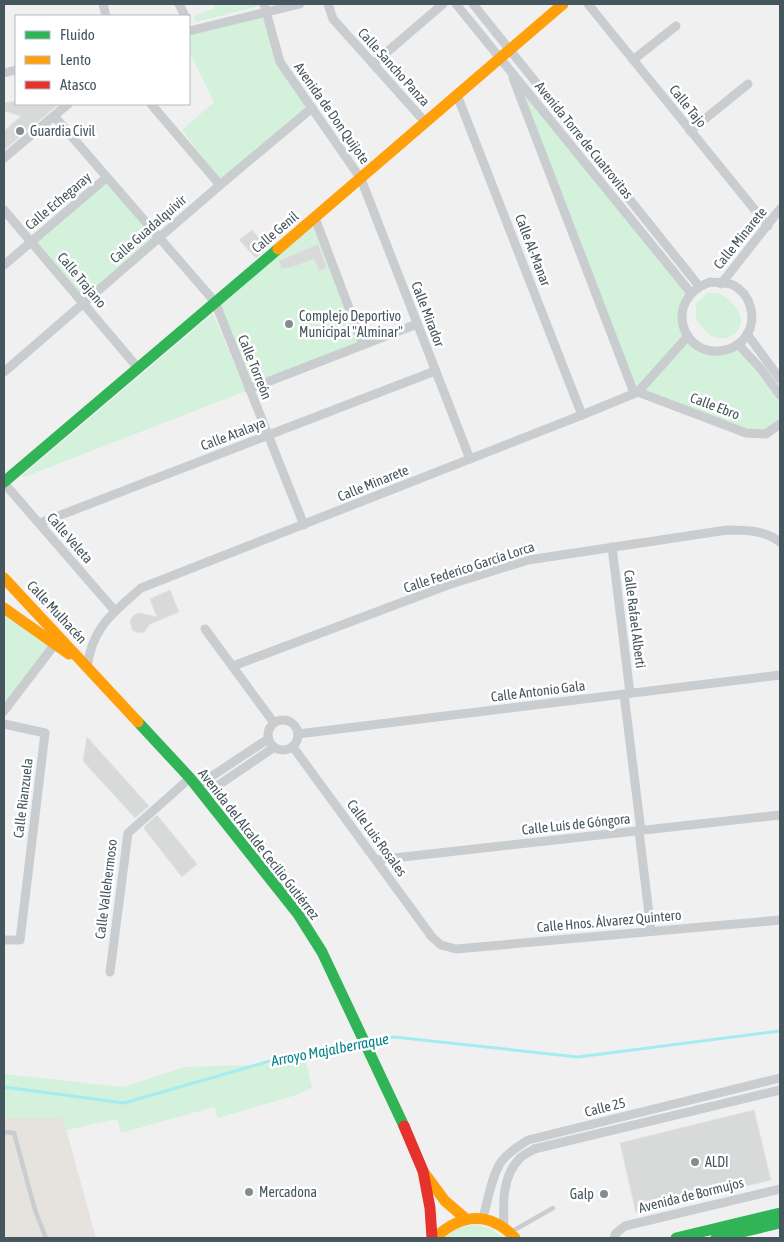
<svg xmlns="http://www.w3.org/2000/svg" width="784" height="1242" font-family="'Asap Condensed',sans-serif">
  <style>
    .commercial { fill: #e6e2de }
    .green { fill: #d3f1db }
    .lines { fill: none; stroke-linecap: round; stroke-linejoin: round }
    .stream { stroke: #a5ecf1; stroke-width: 3 }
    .building { fill: #d8d9d9; stroke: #e2e2e3 }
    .lane { stroke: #c9cdcf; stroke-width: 4.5 }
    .street { stroke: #c9cdcf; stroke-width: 9 }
    .fast { stroke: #30b455; stroke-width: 11 }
    .slow { stroke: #ff9f0a; stroke-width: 11 }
    .jam { stroke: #e5322d; stroke-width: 11 }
    .poi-dot { fill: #828c91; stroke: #fff; stroke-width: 2 }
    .labels { text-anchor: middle; stroke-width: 5; stroke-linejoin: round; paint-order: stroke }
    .street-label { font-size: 14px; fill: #46565e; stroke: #fff }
    .poi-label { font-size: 14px; fill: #46565e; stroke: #fff; text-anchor: start }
    .water-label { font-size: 15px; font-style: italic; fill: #06818a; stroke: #fff }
  </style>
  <rect width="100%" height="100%" fill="#f1f0f0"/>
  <path class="commercial" d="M4,1118H63L96,1238H4Z"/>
  <g class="green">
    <path d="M214,4H230L231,6L239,4H259V6L196,22L193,17L215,8Z"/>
    <path d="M267,11L280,62L312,108L221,182L182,130L214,102L189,51V31Z"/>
    <path d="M510,71L691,293L683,328L705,350L738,344L780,395V424L766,434L746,433L634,393Z"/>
    <path d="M106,178L158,239L83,304L31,242Z"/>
    <path d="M315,218L363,345L249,389L215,302Z"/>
    <path d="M708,293C719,292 725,295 732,303C736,308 741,313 741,320C741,334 724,343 712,336C706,333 700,325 696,319V303Z"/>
    <path d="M213,314L246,391L24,477L22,476Z"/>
    <path d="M4,608L55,644L4,711Z"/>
    <path d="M306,1063L312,1088L296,1095L218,1118L214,1107L121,1133L117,1119L66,1130L63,1118H4V1074L123,1087L185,1067Z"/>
    <path d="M476,1225L489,1228L505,1238H444C453,1229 463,1226 476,1225Z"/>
  </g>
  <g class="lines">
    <g class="stream">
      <path d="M367,1042L394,1037L578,1057L780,1031"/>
      <path d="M4,1087L124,1103L291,1055L360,1043"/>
    </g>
  </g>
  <g class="building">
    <path d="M16,101V104H59L4,150V131L21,116L4,111V103Z"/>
    <path d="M252,230L267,248L256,258L239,240Z"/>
    <path d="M318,244L327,268L319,271L314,259L289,268L288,267L282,269L279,261Z"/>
    <path d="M170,590L179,612L150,624L144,632L138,633L132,630L130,620L134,615L140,613L157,617L150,599Z"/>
    <path d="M87,737L149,806L135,818L83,761Z"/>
    <path d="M157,815L197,864L182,877L145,830L144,827Z"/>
    <path d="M754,1110L771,1180L636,1213L620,1143Z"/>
  </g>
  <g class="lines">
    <g class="lane">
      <path d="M4,1132L14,1133L35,1210L46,1238"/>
      <path d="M511,1232L553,1208"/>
    </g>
    <g class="street">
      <path d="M103,4L106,16"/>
      <path d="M179,4L185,16"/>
      <path d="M264,4L280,62L361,179L470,459"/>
      <path d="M328,4L333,19L426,123"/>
      <path d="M456,4L691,293"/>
      <path d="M473,4L699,286"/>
      <path d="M588,4L768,226"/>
      <path d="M189,31L300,4"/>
      <path d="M633,60L676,26"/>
      <path d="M373,64L443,4"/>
      <path d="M4,73L16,70"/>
      <path d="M513,78L634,393"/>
      <path d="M457,95L582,415"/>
      <path d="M151,104L220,185"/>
      <path d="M54,116L215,302L304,525"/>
      <path d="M690,131L748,84"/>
      <path d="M4,158L68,104"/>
      <path d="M4,210L138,368"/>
      <path d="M315,218L363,345"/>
      <path d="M4,265L106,178"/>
      <path d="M710,282C717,283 727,282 733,285C751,294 757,318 747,335C742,343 734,348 725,350C683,360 661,300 710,282Z"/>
      <path d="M721,284L780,209"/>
      <path d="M747,334L780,379"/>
      <path d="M738,344L761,369L780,395"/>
      <path d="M4,372L220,185L312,108"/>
      <path d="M249,389L417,324"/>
      <path d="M638,392L746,433L766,434L780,424"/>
      <path d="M4,483L115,611"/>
      <path d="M40,523L435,371"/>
      <path d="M612,547L630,693"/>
      <path d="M205,629L274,723"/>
      <path d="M233,666L448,585L528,560L727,530C746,530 764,530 780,542"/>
      <path d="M87,668C92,627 112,614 141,588L582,415L638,392L688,336"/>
      <path d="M624,694L641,831"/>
      <path d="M4,711L55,644"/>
      <circle cx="283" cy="735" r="15"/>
      <path d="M4,724L45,733L20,940H4"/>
      <path d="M298,734L780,675"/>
      <path d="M293,747L432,937L441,945L456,949L780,920"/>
      <path d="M197,786L268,739"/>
      <path d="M204,795L273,748"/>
      <path d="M639,831L651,931"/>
      <path d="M376,860L780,815"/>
      <path d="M110,972L128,833L190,778"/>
      <path d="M483,1218C487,1203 492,1175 501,1162C508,1152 519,1146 528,1140L780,1078"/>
      <path d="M504,1226C503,1203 502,1176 520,1158C524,1154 530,1152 534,1149L780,1090"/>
      <path d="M614,1238L616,1233L625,1226L780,1189"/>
    </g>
    <g class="fast">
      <path d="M4,482L278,249"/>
      <path d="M138,722L190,778L298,914L322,952L404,1126"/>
      <path d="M676,1238L780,1213"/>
      <path d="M716,1238L780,1223"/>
    </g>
    <g class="slow">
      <path d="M278,249L563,4"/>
      <path d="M4,578L138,722"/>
      <path d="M4,608L69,654"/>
      <path d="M425,1174L445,1201L466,1219"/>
      <path d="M435,1238C461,1213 490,1211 515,1238"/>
    </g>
    <path class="jam" d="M404,1126L423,1171L430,1208L432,1238"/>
  </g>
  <g class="poi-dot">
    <circle cx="20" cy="131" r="5"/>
    <circle cx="289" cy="324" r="5"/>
    <circle cx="695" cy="1162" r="5"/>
    <circle cx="249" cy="1192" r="5"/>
    <circle cx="604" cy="1194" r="5"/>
  </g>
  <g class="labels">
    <g class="street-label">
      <text transform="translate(394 67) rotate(48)" y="5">Calle Sancho Panza</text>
      <text transform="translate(688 106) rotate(51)" y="5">Calle Tajo</text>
      <text transform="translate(332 113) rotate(55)" y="5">Avenida de Don Quijote</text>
      <text transform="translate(584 140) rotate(51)" y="5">Avenida Torre de Cuatrovitas</text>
      <text transform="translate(58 201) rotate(-40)" y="5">Calle Echegaray</text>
      <text transform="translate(148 229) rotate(-41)" y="5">Calle Guadalquivir</text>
      <text transform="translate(275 232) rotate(-40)" y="5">Calle Genil</text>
      <text transform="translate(740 238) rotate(-51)" y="5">Calle Minarete</text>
      <text transform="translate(533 250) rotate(69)" y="5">Calle Al-Manar</text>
      <text transform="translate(82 280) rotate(50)" y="5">Calle Trajano</text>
      <text transform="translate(428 314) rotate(69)" y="5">Calle Mirador</text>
      <text transform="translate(255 367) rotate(68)" y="5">Calle Torreón</text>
      <text transform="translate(715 406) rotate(21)" y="5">Calle Ebro</text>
      <text transform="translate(233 434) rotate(-21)" y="5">Calle Atalaya</text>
      <text transform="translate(373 483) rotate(-22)" y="5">Calle Minarete</text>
      <text transform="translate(70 538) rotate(49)" y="5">Calle Veleta</text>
      <text transform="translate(469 567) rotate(-18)" y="5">Calle Federico García Lorca</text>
      <text transform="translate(57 612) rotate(47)" y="5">Calle Mulhacén</text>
      <text transform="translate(635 619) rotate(83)" y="5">Calle Rafael Alberti</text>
      <text transform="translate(538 691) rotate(-7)" y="5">Calle Antonio Gala</text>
      <text transform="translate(23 798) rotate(-83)" y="5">Calle Rianzuela</text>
      <text transform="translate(576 824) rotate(-6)" y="5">Calle Luis de Góngora</text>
      <text transform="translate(377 838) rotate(54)" y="5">Calle Luis Rosales</text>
      <text transform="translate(259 844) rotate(52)" y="5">Avenida del Alcalde Cecilio Gutiérrez</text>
      <text transform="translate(106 889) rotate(-83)" y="5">Calle Vallehermoso</text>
      <text transform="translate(609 921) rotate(-5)" y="5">Calle Hnos. Álvarez Quintero</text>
      <text transform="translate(605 1107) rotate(-14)" y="5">Calle 25</text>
      <text transform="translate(691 1195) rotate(-14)" y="5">Avenida de Bormujos</text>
    </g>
    <g class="poi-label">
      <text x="30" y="136">Guardia Civil</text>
      <text x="299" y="321">Complejo Deportivo<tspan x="299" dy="16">Municipal "Alminar"</tspan></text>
      <text x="705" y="1167">ALDI</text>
      <text x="259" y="1197">Mercadona</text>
      <text x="594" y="1199" text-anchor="end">Galp</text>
    </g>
    <g class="water-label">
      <text transform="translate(330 1050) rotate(-11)" y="5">Arroyo Majalberraque</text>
    </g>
  </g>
  <rect width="784" height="1242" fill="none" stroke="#46565e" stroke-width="10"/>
  <rect x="15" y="15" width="175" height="90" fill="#ffffff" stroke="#b5bbbf"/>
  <rect x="25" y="31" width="25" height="8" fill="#30b455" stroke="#b5bbbf"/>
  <text x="60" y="40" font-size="15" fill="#46565e">Fluido</text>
  <rect x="25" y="56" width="25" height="8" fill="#ff9f0a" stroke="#b5bbbf"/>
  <text x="60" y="65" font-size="15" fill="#46565e">Lento</text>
  <rect x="25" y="81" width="25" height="8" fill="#e5322d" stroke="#b5bbbf"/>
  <text x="60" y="90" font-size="15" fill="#46565e">Atasco</text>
</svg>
